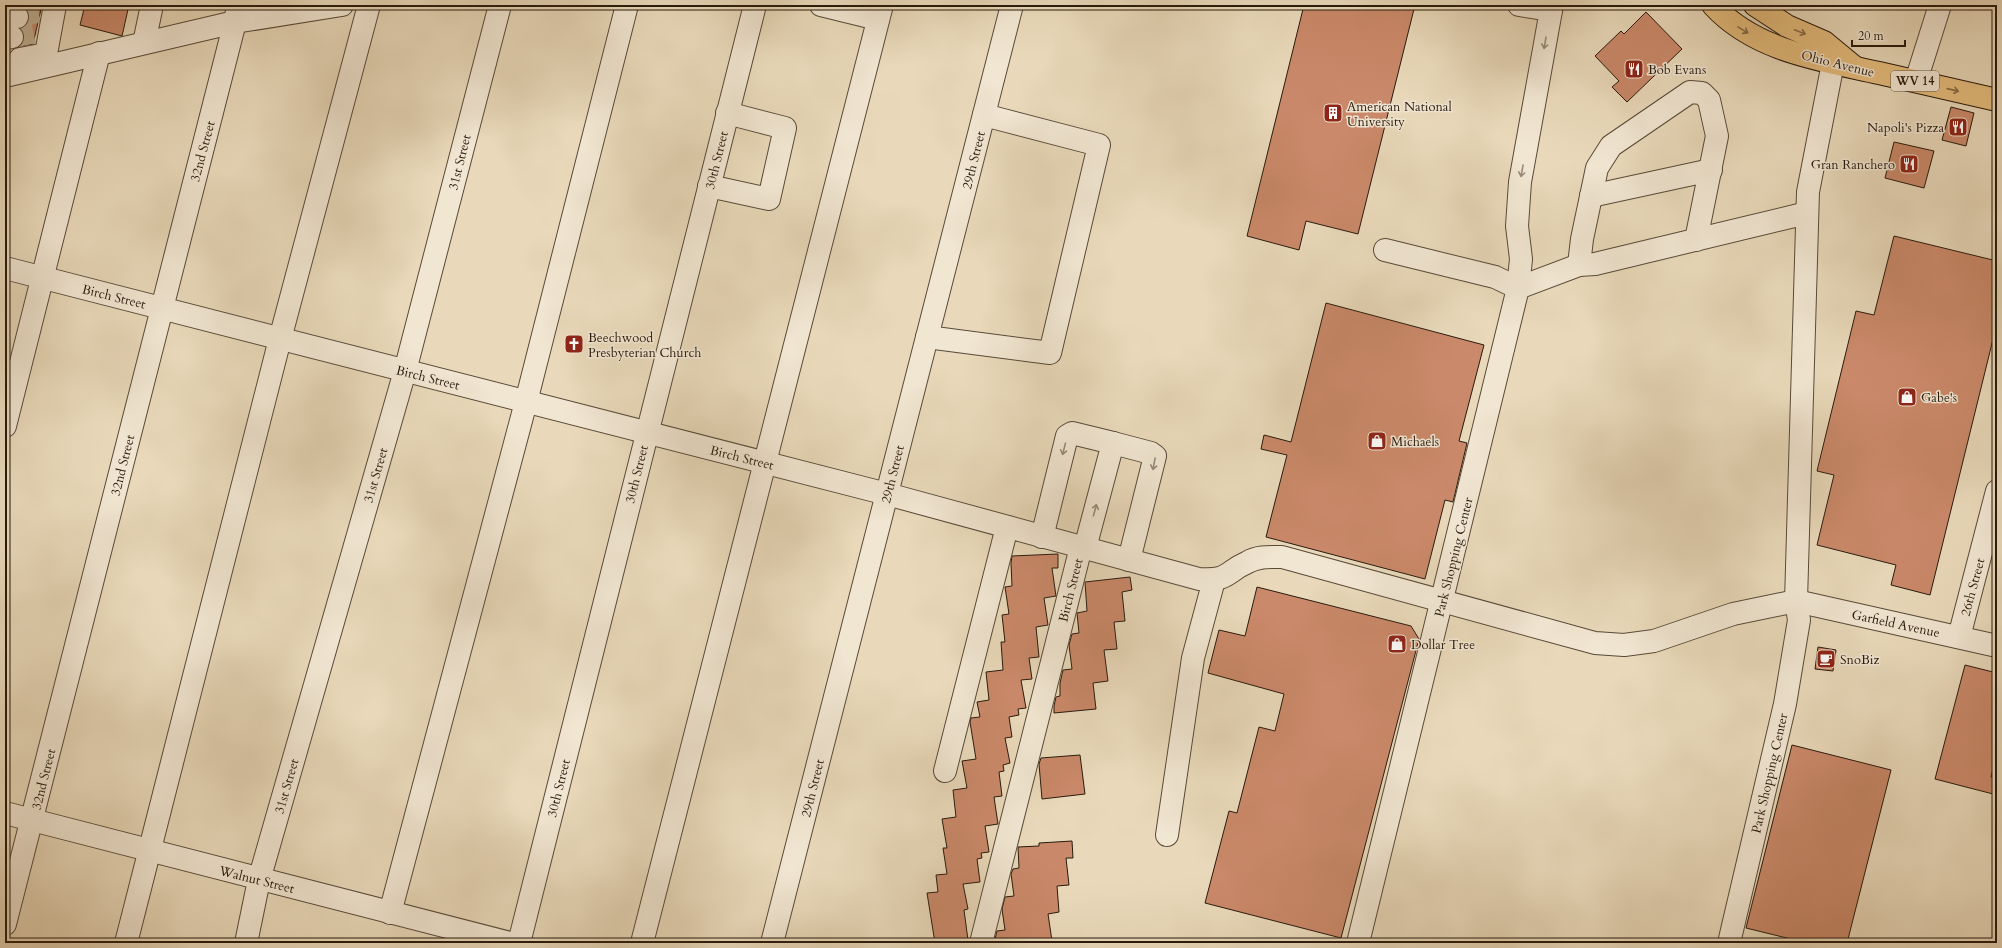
<svg xmlns="http://www.w3.org/2000/svg" width="2002" height="948" font-family="Cardo,serif">
  <style>
    .building { fill: #ca896a; stroke: #281a0d }
    .lines { fill: none; stroke-linecap: round; stroke-linejoin: round }
    .minor-tunnel { stroke: #c2b397; stroke-width: 22; stroke-dasharray: 22 11; stroke-linecap: butt }
    .minor-casing { stroke: #584a38; stroke-width: 24 }
    .major-casing { stroke: #281a0d; stroke-width: 24 }
    .minor { stroke: #f1e6d2; stroke-width: 22 }
    .major { stroke: #e4bc7d; stroke-width: 22 }
    .oneway { stroke: #866b45 }
    .oneway2 { stroke: #978a79 }
    .labels { text-anchor: middle; stroke-width: 3; stroke-linejoin: round; paint-order: stroke }
    .shield { fill: #f1e6d2; stroke: #645748; stroke-width: 1 }
    .shield-label { font-size: 12px; font-weight: bold; fill: #281a0d }
    .street-label { font-size: 13px; fill: #281a0d; stroke: #f1e6d2 }
    .poi-label { font-size: 13px; fill: #281a0d; stroke: #f1e6d2; text-anchor: start }
  </style>
  <rect width="100%" height="100%" fill="#e9d9ba"/>
  <filter id="stains"><feTurbulence type="fractalNoise" baseFrequency=".005" numOctaves="4"/><feColorMatrix values="0 0 0 0 .2 0 0 0 0 .09 0 0 0 0 .02 0 0 0 .5 -.17"/></filter>
  <radialGradient id="worn" r=".72"><stop offset=".6" stop-color="#630" stop-opacity="0"/><stop offset="1" stop-color="#630" stop-opacity=".3"/></radialGradient>
  <g class="building">
    <path d="M20,5H42L33,44L20,46L24,41V36L21,29L29,22V15L26,9Z"/>
    <path d="M85,5H129L122,36L80,25Z"/>
    <path d="M1304,5H1415L1358,234L1306,221L1299,250L1247,236Z"/>
    <path d="M1646,12L1682,49L1627,102L1612,87L1619,81L1595,56L1621,31L1624,34Z"/>
    <path d="M1951,107L1974,113L1966,146L1942,140Z"/>
    <path d="M1894,142L1934,151L1924,188L1885,178Z"/>
    <path d="M1894,236L1997,261V323L1930,595L1891,585L1896,565L1817,545L1834,475L1817,471L1856,311L1874,315Z"/>
    <path d="M1326,303L1484,345L1459,441L1467,443L1453,502L1445,500L1425,579L1266,537L1287,455L1261,449L1264,435L1291,442Z"/>
    <path d="M1058,554V568H1052L1056,596L1044,598L1048,625L1036,627L1039,657L1029,658L1032,679L1021,680L1026,708L1018,709L1019,715L1009,717L1012,737L1005,738L1010,763L1003,765L1004,771L999,772L1002,796L994,797L998,824L985,826L989,852L981,853L982,858L977,859L980,882L963,884L968,909L964,910L968,940L960,941V943H935L927,893L938,892L936,875L947,874L943,848H947L942,819L956,817L953,790L967,788L962,761L976,759L970,722L971,718L980,717L977,702L989,700L986,672L1003,670L1001,642H1005L1002,615L1009,614L1005,587L1012,586L1011,563L1012,556Z"/>
    <path d="M1130,577L1132,590L1122,592L1125,621L1114,622L1117,649L1104,650L1108,681L1093,683L1096,709L1054,713V706L1056,697L1060,696V683L1063,670L1072,669L1069,645L1072,634L1079,633L1077,613L1087,611L1085,582Z"/>
    <path d="M1257,587L1411,626L1419,639L1341,938L1205,903L1229,811L1237,813L1259,727L1275,731L1284,694L1208,673L1219,630L1245,636Z"/>
    <path d="M1818,647L1836,650L1833,671L1815,669Z"/>
    <path d="M1965,665L1997,673V752L1991,777L1997,778V795L1935,779Z"/>
    <path d="M1792,745L1891,770L1847,943H1807L1746,928Z"/>
    <path d="M1080,755L1085,794L1042,799L1039,764L1041,758Z"/>
    <path d="M1072,841L1073,858H1066L1069,885L1057,886L1059,912L1048,914L1052,941L994,943L997,931L1005,930L1002,909L1005,897L1014,896L1011,874L1013,869L1019,868L1018,847L1039,846V843Z"/>
  </g>
  <g class="lines">
    <g class="minor-tunnel">
      <path d="M17,17L41,11"/>
      <path d="M12,37L36,32"/>
    </g>
    <g class="minor-casing">
      <g id="minor">
        <path d="M821,5L878,19"/>
        <path d="M1519,5L1551,10"/>
        <path d="M5,19L17,17"/>
        <path d="M5,38L12,37"/>
        <path d="M144,43L152,5"/>
        <path d="M20,59L46,54L55,5"/>
        <path d="M5,76L235,22L342,5"/>
        <path d="M1916,81L1940,5"/>
        <path d="M709,186L769,199L785,128L727,113"/>
        <path d="M1591,196L1711,170"/>
        <path d="M1385,250L1495,277L1518,288L1579,265L1595,264L1807,213"/>
        <path d="M1579,265L1582,239L1597,168L1611,146L1690,92L1702,93L1709,100L1717,136L1696,240"/>
        <path d="M5,268L887,494L1199,579C1230,581 1225,572 1248,562C1258,556 1270,557 1282,557L1595,643L1624,645L1654,641L1733,614L1796,601L1997,646"/>
        <path d="M927,337L1050,353L1099,145L984,115"/>
        <path d="M5,426L99,53"/>
        <path d="M1113,443L1151,453L1155,456L1129,560"/>
        <path d="M1042,537L1067,436L1072,433L1113,443L1085,548"/>
        <path d="M1959,637L1997,491"/>
        <path d="M945,771L1007,527"/>
        <path d="M5,813L510,943"/>
        <path d="M1167,835L1193,658L1214,580"/>
        <path d="M390,913L526,402L627,5"/>
        <path d="M5,924L235,22L238,5"/>
        <path d="M126,943L280,339L369,5"/>
        <path d="M246,943L259,880L405,371L500,5"/>
        <path d="M519,943L755,5"/>
        <path d="M642,943L882,5"/>
        <path d="M772,943L1012,5"/>
        <path d="M981,943L1081,547"/>
        <path d="M1358,943L1518,288L1521,259L1517,226L1520,182L1552,5"/>
        <path d="M1729,943L1785,704L1799,620L1796,601L1808,192L1833,63"/>
      </g>
    </g>
    <g class="major-casing">
      <g id="major">
        <path d="M1713,5C1755,51 1821,60 1879,73C1918,82 1958,91 1997,100"/>
        <path d="M1755,5L1787,26L1824,42L1853,66"/>
      </g>
    </g>
    <use href="#minor" class="minor"/>
    <use href="#major" class="major"/>
  </g>
  <defs><path id="oneway-shaft" d="M-6 0H5M1.5-3L5.5 0L1.5 3" fill="none" stroke-width="1.6" stroke-linecap="round" stroke-linejoin="round"/></defs>
  <g class="oneway">
    <use href="#oneway-shaft" transform="translate(1743 30) rotate(31)"/>
    <use href="#oneway-shaft" transform="translate(1800 32) rotate(22)"/>
    <use href="#oneway-shaft" transform="translate(1953 90) rotate(13)"/>
  </g>
  <g class="oneway2">
    <use href="#oneway-shaft" transform="translate(1545 43) rotate(100)"/>
    <use href="#oneway-shaft" transform="translate(1522 171) rotate(100)"/>
    <use href="#oneway-shaft" transform="translate(1064 449) rotate(104)"/>
    <use href="#oneway-shaft" transform="translate(1154 464) rotate(101)"/>
    <use href="#oneway-shaft" transform="translate(1095 510) rotate(-75)"/>
  </g>
  <defs>
    <g id="restaurant-square" transform="scale(1)"><rect x="-9" y="-9" width="18" height="18" rx="4" fill="#8f2418" stroke="#f1e6d2"/><path d="M-5-6h1v4h1v-4h1v4h1v-4h1v5L-1.5 .5V6h-2V.5L-5-1ZM5-6V6H3V1.5H1.5Q1.5-4 5-6Z" fill="#fff"/></g>
    <g id="building-square" transform="scale(1)"><rect x="-9" y="-9" width="18" height="18" rx="4" fill="#8f2418" stroke="#f1e6d2"/><path d="M-4-6H4V6H1V3H-1V6H-4ZM-2.5-4.3h1.7v1.8h-1.7ZM.8-4.3h1.7v1.8H.8ZM-2.5-1h1.7V.8h-1.7ZM.8-1h1.7V.8H.8Z" fill="#fff"/></g>
    <g id="church-square" transform="scale(1)"><rect x="-9" y="-9" width="18" height="18" rx="4" fill="#8f2418" stroke="#f1e6d2"/><path d="M-1.2-6h2.4v3.5h3.3v2.4h-3.3V6h-2.4V-.1h-3.3v-2.4h3.3Z" fill="#fff"/></g>
    <g id="shop-square" transform="scale(1)"><rect x="-9" y="-9" width="18" height="18" rx="4" fill="#8f2418" stroke="#f1e6d2"/><path d="M-5-2.5h2.3a2.7 3.5 0 0 1 5.4 0H5L5.5 6h-11ZM-1.5-2.5h3a1.5 2.3 0 0 0-3 0Z" fill="#fff"/></g>
    <g id="cafe-square" transform="scale(1)"><rect x="-9" y="-9" width="18" height="18" rx="4" fill="#8f2418" stroke="#f1e6d2"/><path d="M-5.5-4.5H6V0H3Q3 3.5 0 3.5H-2.5Q-5.5 3.5-5.5 0ZM3-3.2v2h1.7v-2ZM-6 4.5H4V6H-6Z" fill="#fff"/></g>
  </defs>
  <g fill-rule="evenodd">
    <use href="#restaurant-square" x="1634" y="69"/>
    <use href="#building-square" x="1333" y="113"/>
    <use href="#restaurant-square" x="1958" y="127"/>
    <use href="#restaurant-square" x="1909" y="164"/>
    <use href="#church-square" x="574" y="344"/>
    <use href="#shop-square" x="1907" y="397"/>
    <use href="#shop-square" x="1377" y="441"/>
    <use href="#shop-square" x="1397" y="644"/>
    <use href="#cafe-square" x="1826" y="659"/>
  </g>
  <g class="labels">
    <rect class="shield" x="1891" y="71" width="48" height="20" rx="3"/>
    <g class="shield-label">
      <text x="1915" y="85">WV 14</text>
    </g>
    <g class="street-label">
      <text transform="translate(1838 63) rotate(14)" y="5">Ohio Avenue</text>
      <text transform="translate(202 151) rotate(-75)" y="5">32nd Street</text>
      <text transform="translate(716 160) rotate(-76)" y="5">30th Street</text>
      <text transform="translate(973 160) rotate(-76)" y="5">29th Street</text>
      <text transform="translate(459 162) rotate(-76)" y="5">31st Street</text>
      <text transform="translate(114 296) rotate(14)" y="5">Birch Street</text>
      <text transform="translate(428 377) rotate(14)" y="5">Birch Street</text>
      <text transform="translate(742 457) rotate(14)" y="5">Birch Street</text>
      <text transform="translate(122 465) rotate(-76)" y="5">32nd Street</text>
      <text transform="translate(636 474) rotate(-76)" y="5">30th Street</text>
      <text transform="translate(892 474) rotate(-76)" y="5">29th Street</text>
      <text transform="translate(375 475) rotate(-74)" y="5">31st Street</text>
      <text transform="translate(1453 557) rotate(-76)" y="5">Park Shopping Center</text>
      <text transform="translate(1972 587) rotate(-75)" y="5">26th Street</text>
      <text transform="translate(1070 590) rotate(-76)" y="5">Birch Street</text>
      <text transform="translate(1896 623) rotate(12)" y="5">Garfield Avenue</text>
      <text transform="translate(1769 773) rotate(-77)" y="5">Park Shopping Center</text>
      <text transform="translate(43 779) rotate(-76)" y="5">32nd Street</text>
      <text transform="translate(286 786) rotate(-74)" y="5">31st Street</text>
      <text transform="translate(558 788) rotate(-76)" y="5">30th Street</text>
      <text transform="translate(812 788) rotate(-76)" y="5">29th Street</text>
      <text transform="translate(257 879) rotate(14)" y="5">Walnut Street</text>
    </g>
    <g class="poi-label">
      <text x="1648" y="74">Bob Evans</text>
      <text x="1347" y="111">American National<tspan x="1347" dy="15">University</tspan></text>
      <text x="1944" y="132" text-anchor="end">Napoli's Pizza</text>
      <text x="1895" y="169" text-anchor="end">Gran Ranchero</text>
      <text x="588" y="342">Beechwood<tspan x="588" dy="15">Presbyterian Church</tspan></text>
      <text x="1921" y="402">Gabe's</text>
      <text x="1391" y="446">Michaels</text>
      <text x="1411" y="649">Dollar Tree</text>
      <text x="1840" y="664">SnoBiz</text>
    </g>
  </g>
  <rect width="2002" height="948" fill="none" stroke="#e9d9ba" stroke-width="20"/>
  <rect x="6" y="6" width="1990" height="936" fill="none" stroke="#281a0d" stroke-width="2"/>
  <rect x="10" y="10" width="1982" height="928" fill="none" stroke="#281a0d"/>
  <path d="M1852 40v6h53v-6" fill="none" stroke="#281a0d" stroke-width="2"/>
  <text x="1858" y="40" font-size="12" fill="#281a0d" stroke="#f1e6d2" stroke-width="3" paint-order="stroke">20 m</text>
  <rect width="100%" height="100%" filter="url(#stains)"/>
  <rect width="100%" height="100%" fill="url(#worn)"/>
</svg>
